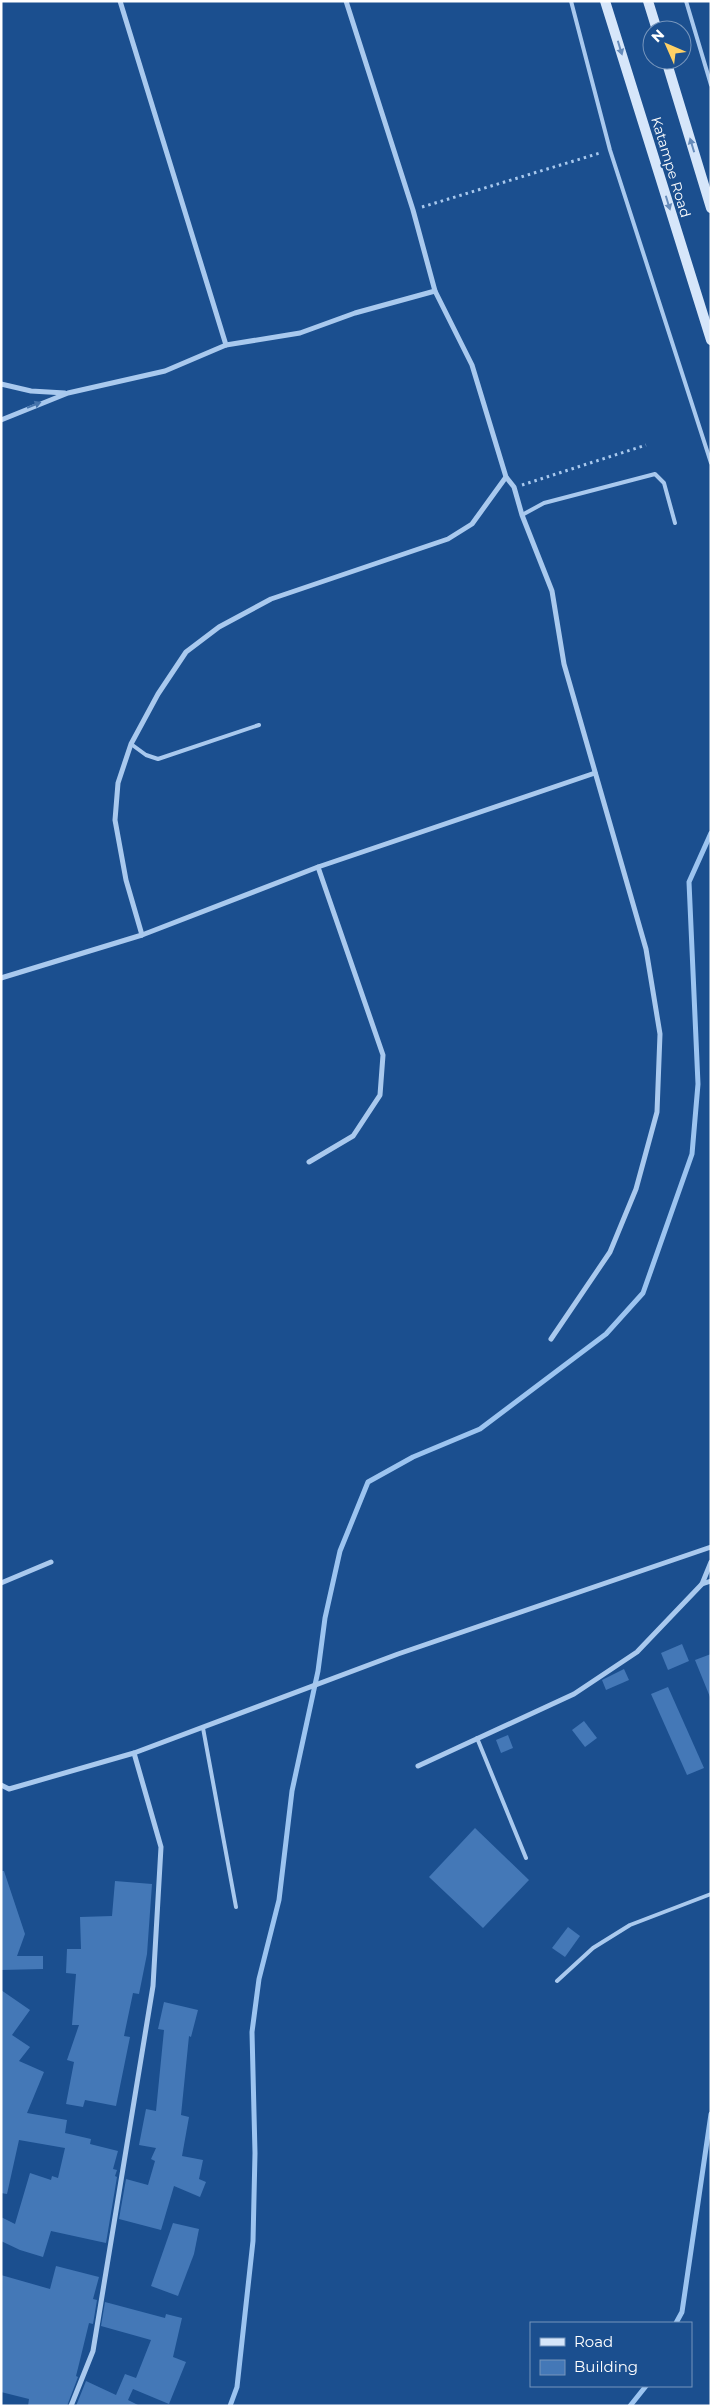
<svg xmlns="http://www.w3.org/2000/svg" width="712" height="2407" font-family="Montserrat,sans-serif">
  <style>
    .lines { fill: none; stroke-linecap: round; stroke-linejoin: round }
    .stream { stroke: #9cc4f0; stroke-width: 5 }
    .building { fill: #4478b7 }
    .path { stroke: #a9c9ee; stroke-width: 3; stroke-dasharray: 2.5 4; stroke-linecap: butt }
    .lane { stroke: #a9c9ee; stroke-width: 4 }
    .street { stroke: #a9c9ee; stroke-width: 5 }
    .secondary { stroke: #d6e6fa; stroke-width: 10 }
    .oneway { fill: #668bba }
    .oneway2 { fill: #4674ac }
    .labels { text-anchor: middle; stroke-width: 4; stroke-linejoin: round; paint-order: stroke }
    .street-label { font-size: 14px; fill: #fff; stroke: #1b4f8f }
  </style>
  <rect width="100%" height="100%" fill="#1b4f8f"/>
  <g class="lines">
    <g class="stream">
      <path d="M676,2323L682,2312L711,2114"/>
      <path d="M230,2406L237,2387L253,2241L255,2153L252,2032L259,1979L279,1900L292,1791L318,1671L325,1618L340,1551L368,1482L413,1457L480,1429L606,1334L643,1293L692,1154L698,1084L689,882L711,833"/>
      <path d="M630,2406L646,2386"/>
    </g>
  </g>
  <g class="building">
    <path d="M682,1644L689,1661L668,1670L661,1653Z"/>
    <path d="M711,1654V1697H710L695,1660Z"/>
    <path d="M624,1669L629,1680L606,1690L602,1680Z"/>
    <path d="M668,1687L704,1768L687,1775L651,1694Z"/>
    <path d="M584,1721L597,1738L585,1747L572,1730Z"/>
    <path d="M508,1735L513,1748L501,1753L496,1740Z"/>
    <path d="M475,1828L529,1880L483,1928L429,1877Z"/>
    <path d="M1,1871H4L25,1934L17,1956H43V1969L1,1970Z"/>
    <path d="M115,1881L152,1884L147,1954L139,1994L133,1993L124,2036L130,2037L116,2106L85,2100L83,2107L66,2104L74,2062L67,2060L79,2025H72L76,1974L66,1973L67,1949H81L80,1917L112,1916Z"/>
    <path d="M568,1927L580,1936L565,1957L552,1948Z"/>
    <path d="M1,1990L30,2010L12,2035L30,2047L19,2061L44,2072L27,2113L67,2120L65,2133L91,2139L90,2144L118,2151L113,2169L117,2170L115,2176L117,2177L106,2243L51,2231L43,2257L20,2250L1,2241V2217L15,2224L30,2173L51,2180L52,2176L58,2178L65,2148L19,2140L7,2194L1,2193Z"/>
    <path d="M164,2002L198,2010L191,2037L189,2036L181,2115L189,2117L182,2156L203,2160L199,2179L206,2182L200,2197L174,2186L161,2230L119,2219L126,2179L148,2185L155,2161L151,2159L156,2148L139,2145L146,2109L156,2111L164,2030L158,2029Z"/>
    <path d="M173,2223L199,2229L194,2254L178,2296L151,2286Z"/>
    <path d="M56,2266L99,2277L93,2299L97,2300L93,2324L89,2323L79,2364L76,2376L78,2377L67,2406H28L29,2399L1,2392V2275L50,2289Z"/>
    <path d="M105,2302L165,2318L166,2314L182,2318L173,2357L186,2362L169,2404L133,2389L128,2400L140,2406H76L86,2381L116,2395L125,2374L136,2378L151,2340L101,2326Z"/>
  </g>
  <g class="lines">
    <g class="path">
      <path d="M422,207L600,153"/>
      <path d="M522,485L646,445"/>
    </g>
    <g class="lane">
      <path d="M571,1L610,150L711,463"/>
      <path d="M686,1L711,85"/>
      <path d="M522,515L544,503L655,474L664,483L675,523"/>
      <path d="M131,744L146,755L158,759L259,725"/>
      <path d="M203,1728L236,1907"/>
      <path d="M477,1738L526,1858"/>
      <path d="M557,1981L593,1948L630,1925L711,1894"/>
    </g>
    <g class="street">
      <path d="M120,1L226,345"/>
      <path d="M346,1L413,210L435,291L472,365L506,477L514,487L522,515L552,591L564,664L646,949L660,1034L657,1112L636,1189L610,1252L551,1339"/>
      <path d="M1,384L31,391L65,393"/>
      <path d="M1,420L68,393L165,371L226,345L300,333L355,313L435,291"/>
      <path d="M142,935L126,880L115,820L118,783L131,744L158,694L186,652L219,627L271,599L448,539L472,524L506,477"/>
      <path d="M1,978L142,935L318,867L595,773"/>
      <path d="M309,1162L353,1136L380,1095L383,1055L318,867"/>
      <path d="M1,1583L51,1562"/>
      <path d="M702,1584L711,1581"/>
      <path d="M418,1766L574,1694L637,1652L702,1584L711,1562"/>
      <path d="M1,1785L9,1789L134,1753"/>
      <path d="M71,2406L93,2351L153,1986L161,1847L134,1753L398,1654L711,1547"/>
    </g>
    <g class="secondary">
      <path d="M605,1L711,340"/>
      <path d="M648,1L657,30"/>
      <path d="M666,60L711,208"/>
    </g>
  </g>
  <defs><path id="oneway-solid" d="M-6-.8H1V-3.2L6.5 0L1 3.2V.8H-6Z" transform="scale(1.25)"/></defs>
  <g class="oneway">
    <use href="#oneway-solid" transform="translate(620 48) rotate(73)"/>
    <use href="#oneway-solid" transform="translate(692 145) rotate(-107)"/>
    <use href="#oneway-solid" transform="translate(668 203) rotate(73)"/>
  </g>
  <use class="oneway2" href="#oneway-solid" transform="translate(34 405) rotate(-22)"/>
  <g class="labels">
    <g class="street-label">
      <text transform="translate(671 167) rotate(73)" y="5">Katampe Road</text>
    </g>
  </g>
  <rect width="712" height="2407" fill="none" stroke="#ffffff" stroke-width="5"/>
  <rect x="530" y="2322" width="162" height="65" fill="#1b4f8f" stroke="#7695bc"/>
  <rect x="540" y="2338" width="25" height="8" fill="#d6e6fa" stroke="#7695bc"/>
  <text x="574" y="2347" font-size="15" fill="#ffffff">Road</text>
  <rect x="540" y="2360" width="25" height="15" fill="#4478b7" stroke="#7695bc"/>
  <text x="574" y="2372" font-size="15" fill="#ffffff">Building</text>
  <g transform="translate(667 45) rotate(315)"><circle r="24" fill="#1b4f8f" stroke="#7695bc"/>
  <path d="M0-4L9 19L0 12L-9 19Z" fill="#ffd166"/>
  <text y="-8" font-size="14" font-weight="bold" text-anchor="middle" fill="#ffffff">N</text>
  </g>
</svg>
